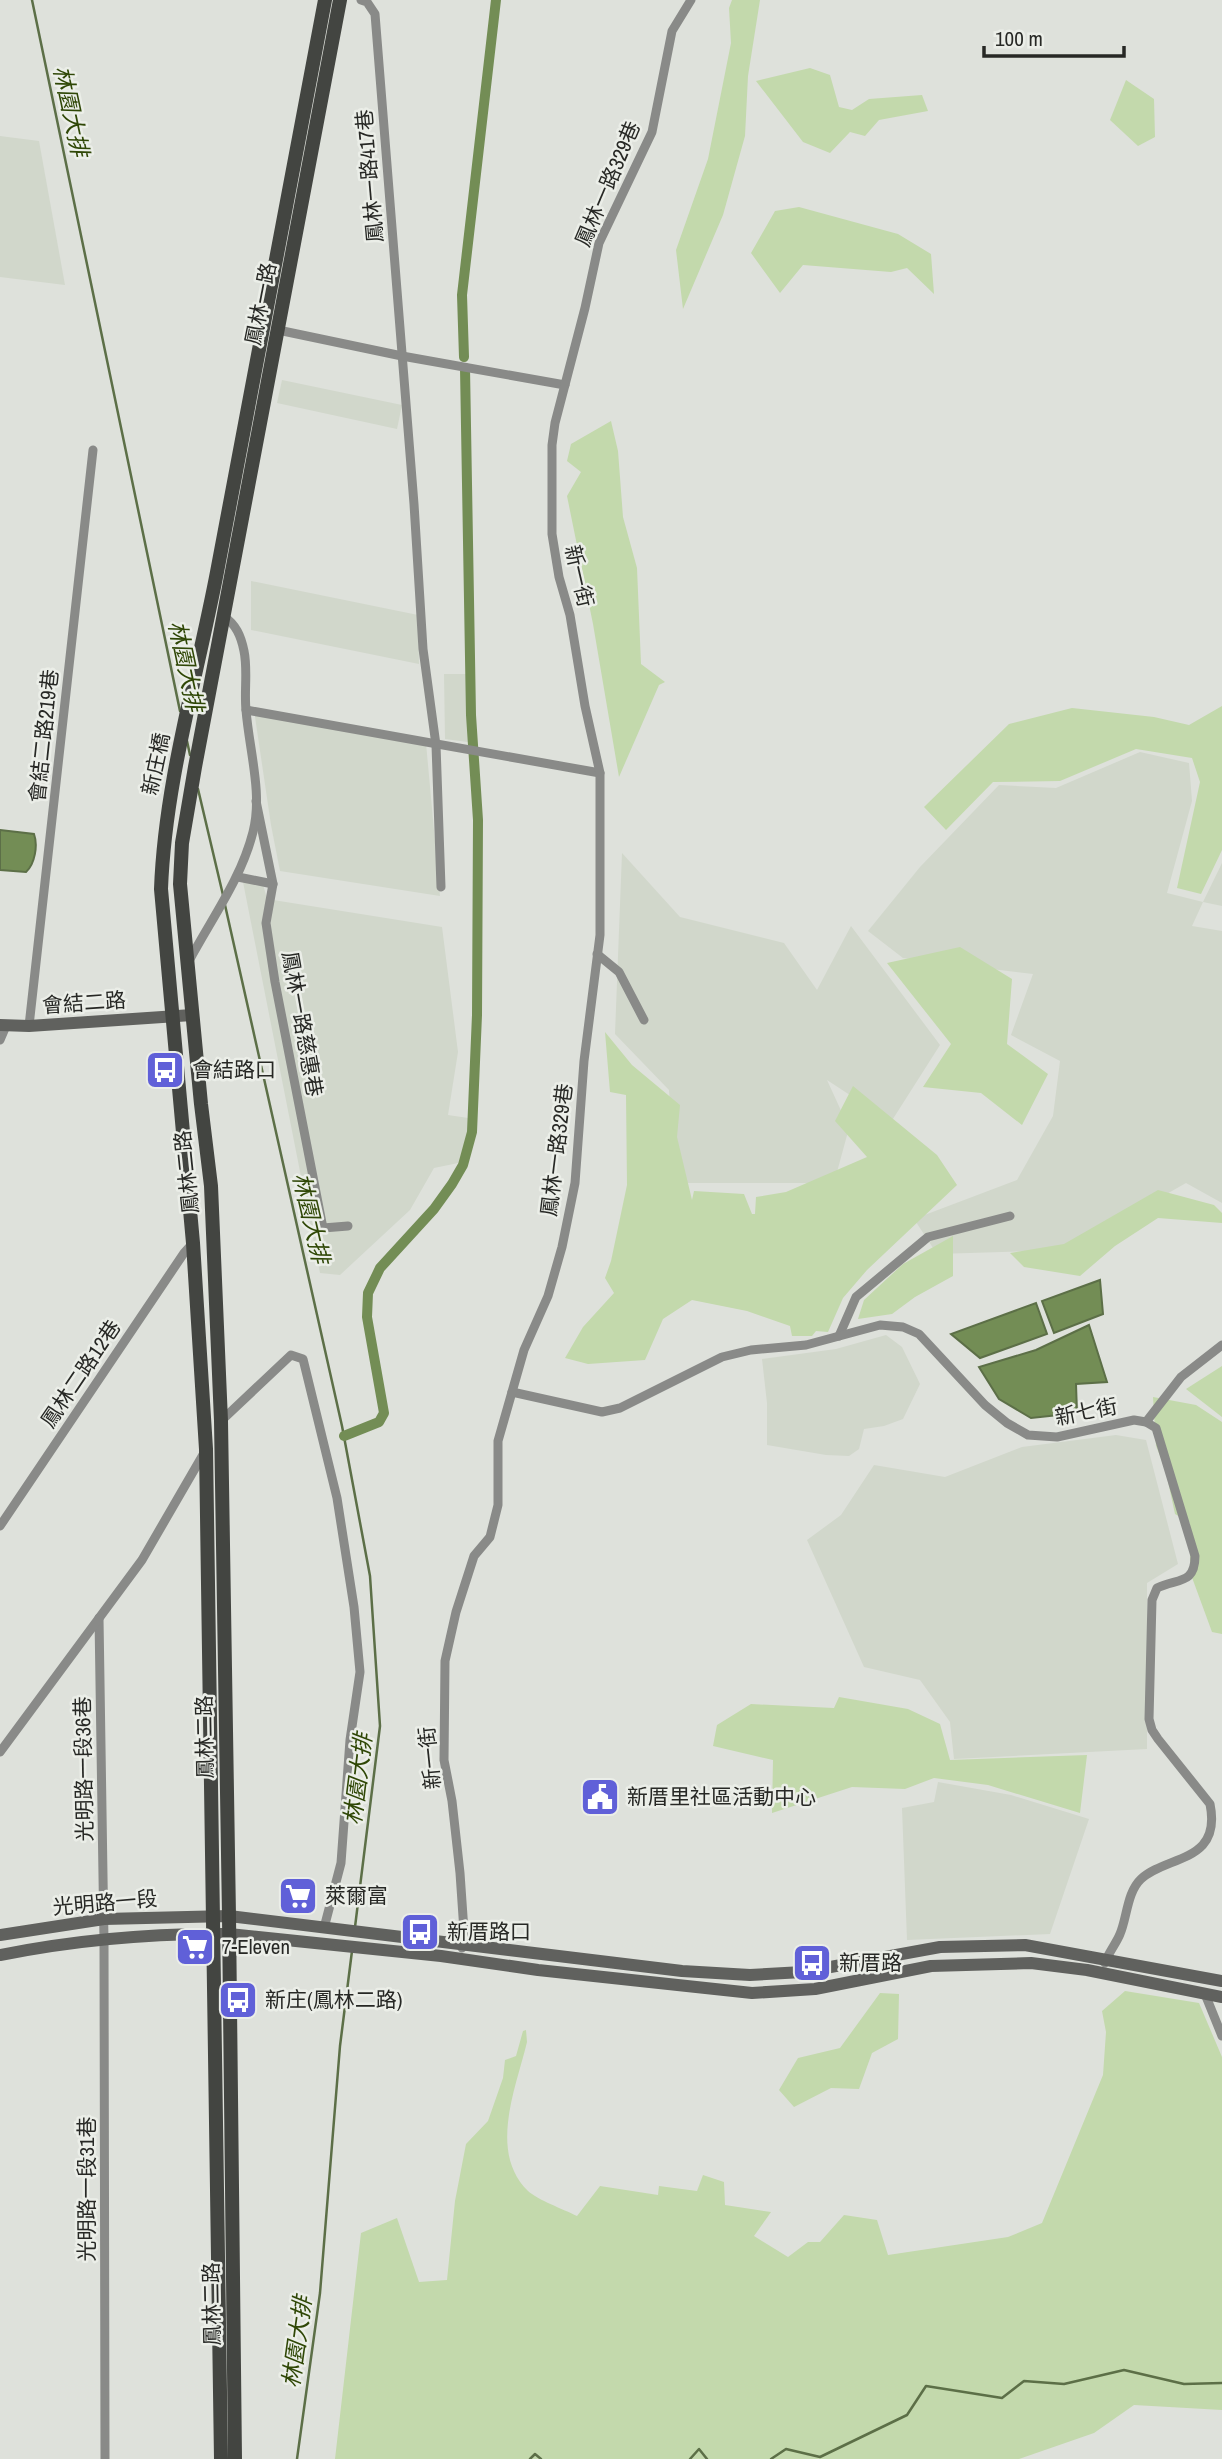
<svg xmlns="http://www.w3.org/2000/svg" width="1222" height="2459" font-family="'Archivo Narrow','Noto Sans TC',sans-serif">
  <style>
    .built { fill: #d1d7cb }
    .green { fill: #c3d9ac }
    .water { fill: #738d55; stroke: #5c6f47; stroke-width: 2 }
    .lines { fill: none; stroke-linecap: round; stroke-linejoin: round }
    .stream { stroke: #5c6f47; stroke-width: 2.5 }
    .canal { stroke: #738d55; stroke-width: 10 }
    .street { stroke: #898a88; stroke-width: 9 }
    .secondary { stroke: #60615e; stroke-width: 12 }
    .primary { stroke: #434541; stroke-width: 14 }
    .labels { text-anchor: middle; stroke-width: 5; stroke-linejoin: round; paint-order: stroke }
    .street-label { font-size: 21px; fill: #272825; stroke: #ebeee8 }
    .poi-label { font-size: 21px; fill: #272825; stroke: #ebeee8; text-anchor: start }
    .water-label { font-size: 23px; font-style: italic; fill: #2f4706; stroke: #ebeee8 }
  </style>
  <rect width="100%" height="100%" fill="#dee1db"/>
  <g class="built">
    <path d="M0,136L39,141L65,285L0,277Z"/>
    <path d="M282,380L402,405L397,429L277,403Z"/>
    <path d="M251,581L418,615L419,664L251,630Z"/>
    <path d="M444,674H474L475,743L445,739Z"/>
    <path d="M254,710L426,743L440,896L280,871L271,825Z"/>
    <path d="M1140,752L1189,763L1192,801L1167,893L1203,902L1222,863V906L1203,902L1192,926L1222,931V1203L1186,1183L1068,1250L937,1254L914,1219L1017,1180L1053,1116L1060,1061L1011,1035L1033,974L903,958L868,931L920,867L999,785L1056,788Z"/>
    <path d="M622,853L680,917L784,943L817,990L851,926L940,1045L891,1122L827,1080L849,1128L834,1183H675L669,1090L615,1034Z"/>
    <path d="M262,881L267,899L442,927L458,1052L448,1115L475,1119L468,1161L434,1168L410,1210L340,1275L320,1273L243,882Z"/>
    <path d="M886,1335L902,1347L920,1384L903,1419L884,1426L864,1429L859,1449L849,1456L826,1455L767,1445V1403L762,1359L836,1349Z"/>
    <path d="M1116,1435L1146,1440L1178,1564L1147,1583V1749L954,1759L950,1722L920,1680L864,1667L807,1540L841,1515L874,1465L945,1477L1022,1447Z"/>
    <path d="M938,1782L1011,1795L1089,1819L1050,1934L907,1940L902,1808L934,1802Z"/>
  </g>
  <g class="green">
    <path d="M732,0H760L748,76L745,136L723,215L683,309L676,250L708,159L731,43L729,8Z"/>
    <path d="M810,68L830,75L839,107L852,110L869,99L922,95L928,111L879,120L865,136L850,132L830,153L803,142L756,81Z"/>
    <path d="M1126,80L1154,99L1155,137L1138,146L1110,120Z"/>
    <path d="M799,207L898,234L931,254L934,294L907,268L891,272L803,265L780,293L751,253L775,211Z"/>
    <path d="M611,421L618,451L623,517L637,568L641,664L665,682L659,685L619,777L593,624L567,496L581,472L567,461L571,444Z"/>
    <path d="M1222,706V850L1201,894L1177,888L1200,782L1192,758L1136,749L1060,781L993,782L946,830L924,807L1009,724L1072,708L1154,717L1189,725Z"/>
    <path d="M960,947L1012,979L1007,1044L1048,1074L1022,1125L981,1093L923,1087L951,1044L887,963Z"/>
    <path d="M605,1032L632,1065L680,1105L677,1137L692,1200L694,1191L744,1194L752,1214H755L756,1197L786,1192L867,1157L835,1121L853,1086L937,1155L957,1185L867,1270L843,1298L828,1332L816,1331L812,1336H792L790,1326L747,1311L692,1300L663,1319L645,1360L588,1364L565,1358L583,1327L614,1293L605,1278L611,1261L627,1185L626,1095L610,1092Z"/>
    <path d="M1158,1190L1214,1205L1222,1213V1223L1158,1218L1115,1246L1080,1276L1024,1267L1010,1253L1064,1244Z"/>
    <path d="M953,1236V1276L915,1297L892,1314L858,1319L864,1300L903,1264Z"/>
    <path d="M1222,1366V1417L1186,1389Z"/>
    <path d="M1153,1397L1196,1405L1222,1422V1634L1212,1632L1190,1572V1523L1175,1514L1165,1468L1156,1446Z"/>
    <path d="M839,1697L908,1709L940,1724L950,1760L1087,1755L1080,1813L988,1785L934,1778L905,1789L852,1787L772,1813L773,1760L713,1746L717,1725L751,1704L834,1708Z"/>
    <path d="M1125,1991L1199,2003L1222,2057V2410L1134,2405L1094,2433L1019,2459H335L361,2233L397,2218L419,2282L447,2280L455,2201L466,2144L488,2121L503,2078L505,2060L516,2056L523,2031L526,2030L527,2042C516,2088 488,2152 528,2191C538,2200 563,2209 577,2216L600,2186L658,2195L659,2186L697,2191L703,2175L724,2182L725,2205L771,2212L754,2236L788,2257L808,2242H820L844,2215L877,2220L888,2255L1008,2237L1042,2223L1103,2075L1106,2032L1102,2011Z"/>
    <path d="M880,1993L899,1994L898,2039L872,2053L859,2089L831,2088L794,2107L779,2090L798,2058L840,2048Z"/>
  </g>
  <g class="water">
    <path d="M0,830L34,834C38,845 35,864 26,872L0,870Z"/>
    <path d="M1100,1280L1103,1314L1054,1333L1042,1301Z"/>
    <path d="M1036,1303L1047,1334L980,1358L951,1334Z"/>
    <path d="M1089,1325L1107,1382L1076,1384L1077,1413L1031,1418L999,1399L979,1367L1036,1350Z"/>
  </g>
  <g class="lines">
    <g class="stream">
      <path d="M32,0L180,711"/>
      <path d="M187,741L190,755"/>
      <path d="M198,789L223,895"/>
      <path d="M225,905L342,1426L370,1576L380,1726L355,1927"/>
      <path d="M297,2459L320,2293L340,2046L352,1951"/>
      <path d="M530,2459L535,2454L541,2459"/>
      <path d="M690,2459L699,2449L707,2459"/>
      <path d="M771,2459L786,2449L820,2457L907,2415L926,2386L1002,2398L1024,2381L1064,2384L1124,2370L1184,2384L1222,2383"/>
    </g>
    <g class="canal">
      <path d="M464,357L462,295L496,0"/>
      <path d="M344,1436L379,1422L384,1413L367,1317L368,1293L380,1268L434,1209L452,1184L463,1165L472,1132L477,1015L478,820L471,715L465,368"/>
    </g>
    <g class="street">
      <path d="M361,0L367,2L375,14L414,504L423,649L436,745L441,887"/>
      <path d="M278,330L402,356L565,385"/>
      <path d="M246,710L600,773"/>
      <path d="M256,801L273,884L266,923L275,982L323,1228L348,1226"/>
      <path d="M238,877L273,884"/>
      <path d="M597,954L619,972L644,1020"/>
      <path d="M189,961C212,918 241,879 253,832C263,794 249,749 246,710C244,691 248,670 244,651C241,636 236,624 223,616"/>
      <path d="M29,1026L93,450"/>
      <path d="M0,1040L6,1026"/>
      <path d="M839,1336L856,1297L928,1237L1010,1216"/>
      <path d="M512,1392L602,1412L620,1408L722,1357L751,1350L806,1345L880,1325L903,1327L919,1334L985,1405L1007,1423L1028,1435L1057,1437L1134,1420L1146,1422L1156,1428L1195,1556C1195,1585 1177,1578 1157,1588L1152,1600L1149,1719L1152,1730L1158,1739L1210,1804C1222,1863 1167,1855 1141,1879C1127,1892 1127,1918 1120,1934C1116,1944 1108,1953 1105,1963"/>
      <path d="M221,1421L291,1355L303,1359L337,1498L354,1607L360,1672L350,1740L341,1863L324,1928"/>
      <path d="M1146,1422L1181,1377L1222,1345"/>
      <path d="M0,1526L184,1253L193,1243"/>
      <path d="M99,1618L104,1940L105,2459"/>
      <path d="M0,1752L142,1560L204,1453"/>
      <path d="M462,1948L464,1931L460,1873L452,1801L444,1760L445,1661L456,1612L474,1556L490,1537L498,1505V1441L524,1350L548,1296L562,1247L575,1183L584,1061L600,935V773L585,706L570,615L559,577L552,534V445L555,423L585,308L599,243L652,132L672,31L691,0"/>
      <path d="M1205,1994L1222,2036"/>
    </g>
    <g class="secondary">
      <path d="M0,1025L29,1026L192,1015"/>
      <path d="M0,1935L104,1919L229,1916L682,1971L750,1975L803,1972L940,1947L1025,1945L1222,1981"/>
      <path d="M0,1955C75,1940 153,1933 229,1934L441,1956L538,1970L752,1993L815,1989L931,1966L1031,1963L1087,1970L1222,1997"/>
    </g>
    <g class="primary">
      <path d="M221,2459L206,1449L193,1243L161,889C165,782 197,677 217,572C254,382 289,191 325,0"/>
      <path d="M235,2459L229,1916L221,1421L211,1186L201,1104L180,884L182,843L195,767L340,0"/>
    </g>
  </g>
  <defs>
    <g id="bus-square" transform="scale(2.0125)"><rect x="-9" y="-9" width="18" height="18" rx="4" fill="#6060d8" stroke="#ebeee8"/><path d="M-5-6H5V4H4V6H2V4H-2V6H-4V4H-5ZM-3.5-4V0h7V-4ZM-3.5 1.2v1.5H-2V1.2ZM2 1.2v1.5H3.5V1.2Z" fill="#fff"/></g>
    <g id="civic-square" transform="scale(2.0125)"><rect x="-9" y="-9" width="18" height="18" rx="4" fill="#6060d8" stroke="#ebeee8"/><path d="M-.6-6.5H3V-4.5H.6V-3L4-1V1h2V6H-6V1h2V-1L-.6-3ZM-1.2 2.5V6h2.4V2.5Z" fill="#fff"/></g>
    <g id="supermarket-square" transform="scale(2.0125)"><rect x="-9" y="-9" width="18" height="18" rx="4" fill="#6060d8" stroke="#ebeee8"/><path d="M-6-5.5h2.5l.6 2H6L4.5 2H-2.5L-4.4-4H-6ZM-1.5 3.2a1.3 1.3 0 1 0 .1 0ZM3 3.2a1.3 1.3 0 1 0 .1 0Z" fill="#fff"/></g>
  </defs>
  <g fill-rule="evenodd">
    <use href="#bus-square" x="165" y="1070"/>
    <use href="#civic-square" x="600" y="1797"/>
    <use href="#supermarket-square" x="298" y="1896"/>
    <use href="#bus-square" x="420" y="1932"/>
    <use href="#supermarket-square" x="195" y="1947"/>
    <use href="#bus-square" x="812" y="1963"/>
    <use href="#bus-square" x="238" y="2000"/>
  </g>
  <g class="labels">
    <g class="street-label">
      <text transform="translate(370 176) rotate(-95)" y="7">鳳林一路417巷</text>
      <text transform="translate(608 184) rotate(-67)" y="7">鳳林一路329巷</text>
      <text transform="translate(261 304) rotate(-79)" y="7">鳳林一路</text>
      <text transform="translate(579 576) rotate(77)" y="7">新一街</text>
      <text transform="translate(44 736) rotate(-84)" y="7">會結二路219巷</text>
      <text transform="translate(156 764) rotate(-78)" y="7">新庄橋</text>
      <text transform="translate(84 1003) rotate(-4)" y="7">會結二路</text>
      <text transform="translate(302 1024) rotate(80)" y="7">鳳林一路慈惠巷</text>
      <text transform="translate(557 1150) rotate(-83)" y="7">鳳林一路329巷</text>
      <text transform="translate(187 1172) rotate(-96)" y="7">鳳林二路</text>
      <text transform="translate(81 1374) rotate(-56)" y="7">鳳林二路12巷</text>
      <text transform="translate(1086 1412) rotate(-11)" y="7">新七街</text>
      <text transform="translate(205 1737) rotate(-91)" y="7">鳳林二路</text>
      <text transform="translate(430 1758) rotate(-96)" y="7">新一街</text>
      <text transform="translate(84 1769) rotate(-91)" y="7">光明路一段36巷</text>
      <text transform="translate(105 1903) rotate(-5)" y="7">光明路一段</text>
      <text transform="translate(87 2189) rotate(-90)" y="7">光明路一段31巷</text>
      <text transform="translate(212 2304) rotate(-91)" y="7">鳳林二路</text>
    </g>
    <g class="poi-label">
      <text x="192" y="1077">會結路口</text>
      <text x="627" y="1804">新厝里社區活動中心</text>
      <text x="325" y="1903">萊爾富</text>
      <text x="447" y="1939">新厝路口</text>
      <text x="222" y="1954">7-Eleven</text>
      <text x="839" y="1970">新厝路</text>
      <text x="265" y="2007">新庄(鳳林二路)</text>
    </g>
    <g class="water-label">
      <text transform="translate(71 111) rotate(78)" y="8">林園大排</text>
      <text transform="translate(186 666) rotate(78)" y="8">林園大排</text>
      <text transform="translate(311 1218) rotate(77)" y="8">林園大排</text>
      <text transform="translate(358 1779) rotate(-83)" y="8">林園大排</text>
      <text transform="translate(297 2342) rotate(-82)" y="8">林園大排</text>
    </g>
  </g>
  <path d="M984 46v10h140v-10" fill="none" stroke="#272825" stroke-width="3.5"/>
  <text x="995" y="46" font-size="21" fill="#272825" stroke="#ebeee8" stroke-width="5" paint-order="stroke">100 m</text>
</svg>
